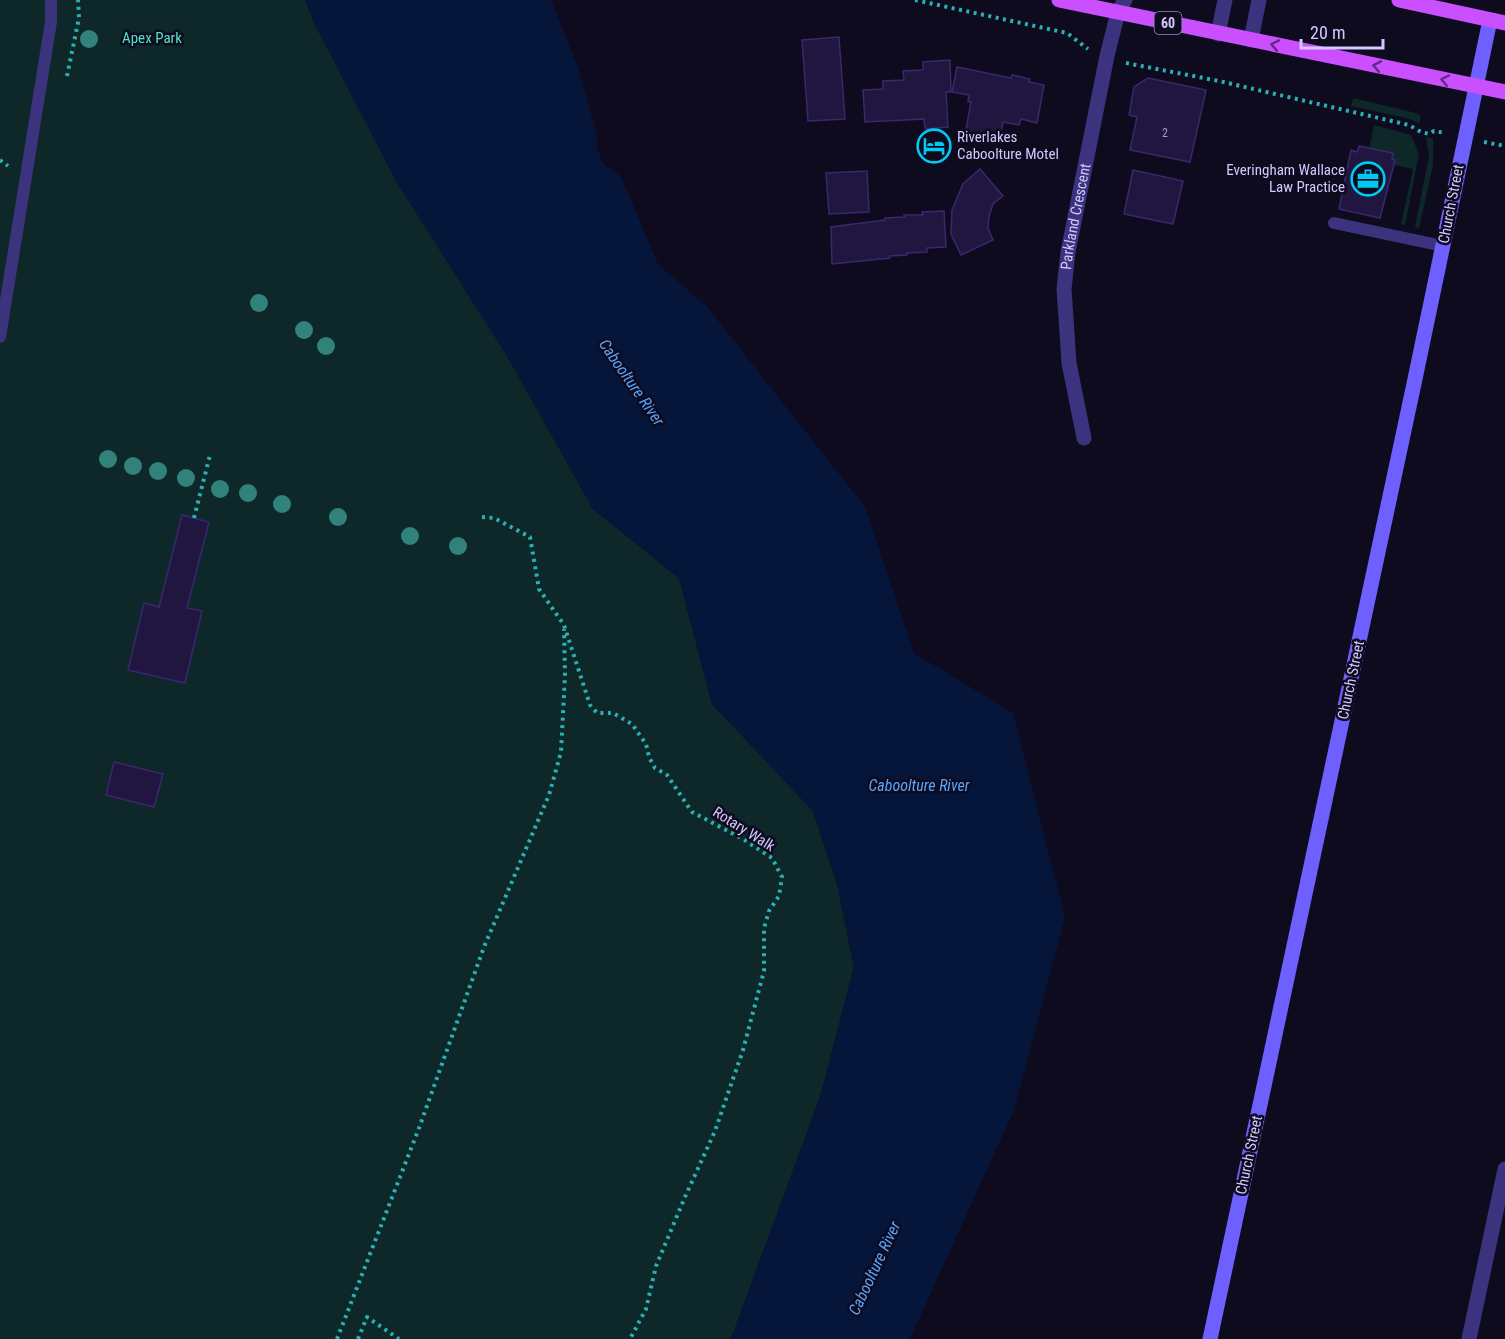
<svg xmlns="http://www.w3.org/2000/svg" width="1505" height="1339" font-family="'Roboto Condensed',sans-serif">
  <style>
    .green { fill: #0e2728 }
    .water { fill: #06163b }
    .building { fill: #211640; stroke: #3a276d; stroke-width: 1.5 }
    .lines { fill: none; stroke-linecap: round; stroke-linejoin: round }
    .path { stroke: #27b2b4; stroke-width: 4; stroke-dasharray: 3 4.5; stroke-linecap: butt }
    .lane { stroke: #3c337f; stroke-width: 12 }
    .street { stroke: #3c337f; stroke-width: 15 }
    .secondary { stroke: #6e5fff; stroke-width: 15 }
    .primary { stroke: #c94fff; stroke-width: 15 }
    .tree { fill: #32827c }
    .oneway { stroke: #632a83 }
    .labels { text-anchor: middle; stroke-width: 5; stroke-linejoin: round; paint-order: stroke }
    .number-label { font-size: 12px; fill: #a69ccf }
    .shield { fill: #0f0b1e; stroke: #988fbc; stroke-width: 1.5 }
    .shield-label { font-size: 14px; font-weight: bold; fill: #d2c8ff }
    .park-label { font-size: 15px; fill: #4fe4c9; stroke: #0f0b1e }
    .poi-label { font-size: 15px; fill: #d2c8ff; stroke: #0f0b1e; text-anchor: start }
    .street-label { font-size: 15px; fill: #d2c8ff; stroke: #0f0b1e }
    .water-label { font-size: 16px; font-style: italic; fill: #56a5ff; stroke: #0f0b1e }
  </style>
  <rect width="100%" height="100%" fill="#0f0b1e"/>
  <g class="green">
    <path d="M0,0H305L315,25L510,361L593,509L679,578L712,704L813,811L837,884L854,967L820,1097L731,1339H0Z"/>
    <path d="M1353,98L1416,113L1421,116L1419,124L1410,119L1351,106Z"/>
    <path d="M1374,125L1411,135L1419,154L1405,225L1401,224L1413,169L1394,165L1395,160L1392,159L1393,153L1369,149Z"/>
    <path d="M1426,137L1433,138V165L1419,228L1415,227L1429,156Z"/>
  </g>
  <path class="water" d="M305,0H551L578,68L597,135L596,146L603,163L621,177L658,264L708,308L865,507L914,653L1013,713L1065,917L1014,1110L910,1339H731L820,1097L854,967L837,884L813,811L712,704L679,578L593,509L510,361L397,183L315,25Z"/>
  <g class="building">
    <path d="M839,37L845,119L808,121L802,40Z"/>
    <path d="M950,60L951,92H946L948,127L925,129L924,119L865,122L863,90L883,89V81L904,80L903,71L923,70V62Z"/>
    <path d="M957,67L1011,78L1012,75L1030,79L1029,82L1044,85L1037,123L1021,119L1019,125L1003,122L999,142L965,135L971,102H968L969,95L952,92Z"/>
    <path d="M1148,78L1206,90L1190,162L1130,150L1137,117L1129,115L1134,87Z"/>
    <path d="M1359,146L1393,153L1392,159L1395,160L1380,218L1339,209L1351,150L1357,152Z"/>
    <path d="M980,169L1003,196L993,204L989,216L988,228L993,240L961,255L951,234L952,210L963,184Z"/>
    <path d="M1133,170L1183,181L1173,224L1124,214Z"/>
    <path d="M867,171L869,212L829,214L826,173Z"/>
    <path d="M944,211L946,247L927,248V252L907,253V255L890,256V258L832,264L831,227L885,220V218L905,217L904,215H923L922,212Z"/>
    <path d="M182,515L209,522L187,608L202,611L185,683L128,670L144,603L159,607Z"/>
    <path d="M114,762L163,774L154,807L106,795Z"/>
  </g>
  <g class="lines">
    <g class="path">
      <path d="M915,0L1067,33L1088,49"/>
      <path d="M1126,63L1219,81L1409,125L1421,132L1429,134L1434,131L1445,133"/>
      <path d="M67,76L79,18L78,0"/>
      <path d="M1484,142L1505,146"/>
      <path d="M0,160L8,166"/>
      <path d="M482,517L494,518L530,537L539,589L564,625L590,705L597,713H613L632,724L646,744L649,757L655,768L667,775L692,812L743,839L772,858L782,877L779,896L769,911L764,928V971L743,1050L715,1131L685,1197L656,1266L646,1309L630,1339"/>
      <path d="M194,518L210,455"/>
      <path d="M337,1339L419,1128L484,947L549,795L561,752L565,675L564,629"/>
      <path d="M358,1339L367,1317L399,1339"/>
    </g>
    <g class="lane">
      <path d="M1334,223L1443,246"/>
      <path d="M0,337L51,22V0"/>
    </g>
    <g class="street">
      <path d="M1218,34L1225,0"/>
      <path d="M1251,40L1259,0"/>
      <path id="s1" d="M1084,438L1069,363L1064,289L1068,252L1107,56L1118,12L1125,0"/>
      <path d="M1469,1339L1505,1169"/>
    </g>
    <path class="secondary" d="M1210,1339L1415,379L1490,20"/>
    <g class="primary">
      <path d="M1059,0L1505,92"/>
      <path d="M1399,0L1505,23"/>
    </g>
  </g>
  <g class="tree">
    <circle cx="89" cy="39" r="9"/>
    <circle cx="259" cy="303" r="9"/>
    <circle cx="304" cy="330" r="9"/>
    <circle cx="326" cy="346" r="9"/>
    <circle cx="108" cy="459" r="9"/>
    <circle cx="133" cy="466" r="9"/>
    <circle cx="158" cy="471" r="9"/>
    <circle cx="186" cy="478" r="9"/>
    <circle cx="220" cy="489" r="9"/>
    <circle cx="248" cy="493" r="9"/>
    <circle cx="282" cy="504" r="9"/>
    <circle cx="338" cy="517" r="9"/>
    <circle cx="410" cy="536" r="9"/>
    <circle cx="458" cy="546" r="9"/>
  </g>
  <defs><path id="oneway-chevron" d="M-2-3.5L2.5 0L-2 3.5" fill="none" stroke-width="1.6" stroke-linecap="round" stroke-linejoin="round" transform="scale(1.5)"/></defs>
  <g class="oneway">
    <use href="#oneway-chevron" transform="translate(1275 45) rotate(-169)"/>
    <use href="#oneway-chevron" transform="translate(1377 66) rotate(-169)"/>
    <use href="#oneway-chevron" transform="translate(1445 80) rotate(-168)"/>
  </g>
  <defs>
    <g id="hotel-ring" transform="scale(1.725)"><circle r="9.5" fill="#0f0b1e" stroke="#00caf3" stroke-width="1.5"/><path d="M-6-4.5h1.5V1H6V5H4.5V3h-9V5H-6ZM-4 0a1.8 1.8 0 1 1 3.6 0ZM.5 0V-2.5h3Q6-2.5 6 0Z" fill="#00caf3"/></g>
    <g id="office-ring" transform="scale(1.725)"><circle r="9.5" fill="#0f0b1e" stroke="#00caf3" stroke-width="1.5"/><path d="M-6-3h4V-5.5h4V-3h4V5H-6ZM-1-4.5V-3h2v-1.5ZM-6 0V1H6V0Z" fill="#00caf3"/></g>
  </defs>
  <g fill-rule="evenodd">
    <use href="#hotel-ring" x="934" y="146"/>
    <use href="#office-ring" x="1368" y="179"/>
  </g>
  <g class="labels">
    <g class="number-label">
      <text x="1165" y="137">2</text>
    </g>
    <rect class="shield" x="1154.5" y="12" width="27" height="22" rx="4.5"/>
    <g class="shield-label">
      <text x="1168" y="28">60</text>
    </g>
    <g class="park-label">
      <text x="152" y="43">Apex Park</text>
    </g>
    <g class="poi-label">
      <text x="957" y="142">Riverlakes<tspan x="957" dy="17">Caboolture Motel</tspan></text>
      <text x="1345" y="175" text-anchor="end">Everingham Wallace<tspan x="1345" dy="17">Law Practice</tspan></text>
    </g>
    <g class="street-label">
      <text transform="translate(1451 204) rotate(-79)" y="5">Church Street</text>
      <text dy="5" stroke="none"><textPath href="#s1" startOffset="224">Parkland Crescent</textPath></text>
      <text transform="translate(1351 680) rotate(-78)" y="5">Church Street</text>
      <text transform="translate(744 829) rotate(32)" y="5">Rotary Walk</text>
      <text transform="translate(1249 1155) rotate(-78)" y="5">Church Street</text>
    </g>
    <g class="water-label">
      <text transform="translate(632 382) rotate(55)" y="6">Caboolture River</text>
      <text x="919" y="791">Caboolture River</text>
      <text transform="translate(874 1268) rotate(-65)" y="6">Caboolture River</text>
    </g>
  </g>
  <path d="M1301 39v9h82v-9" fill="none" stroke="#d2c8ff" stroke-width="3"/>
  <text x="1310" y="39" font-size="18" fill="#d2c8ff" stroke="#0f0b1e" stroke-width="4.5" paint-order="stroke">20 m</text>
</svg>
